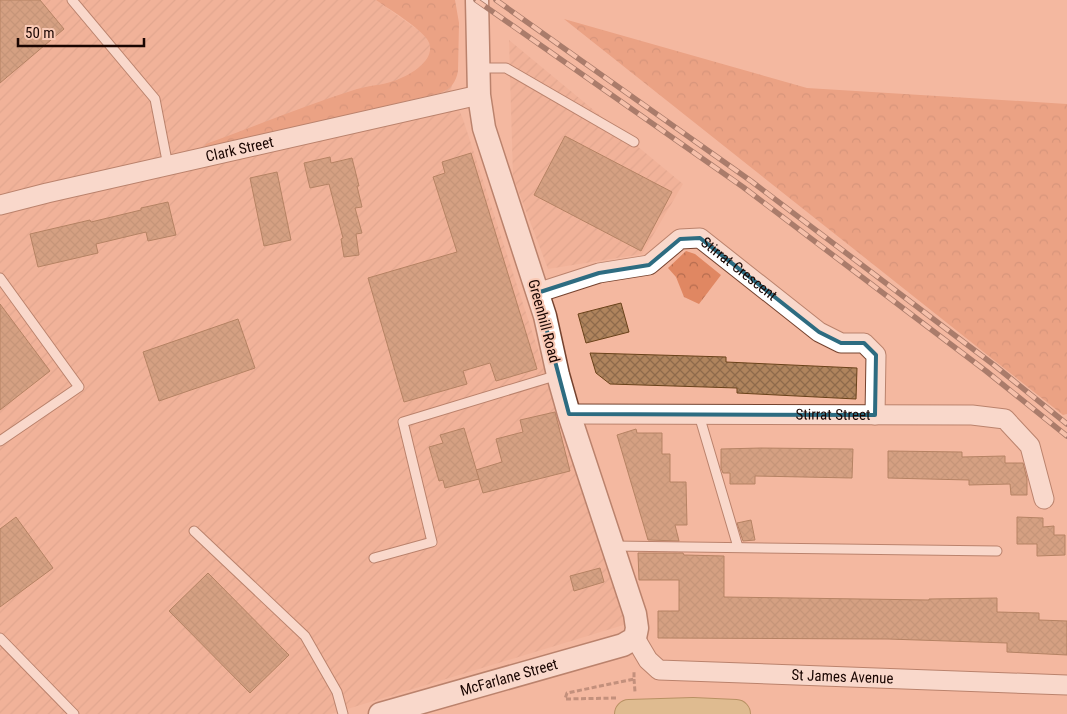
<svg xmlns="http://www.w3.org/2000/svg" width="1067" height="714" font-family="'Roboto Condensed',sans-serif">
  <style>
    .industrial { fill: url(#industrial-furrows) }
    .forest { fill: url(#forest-crowns) }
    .building { fill: url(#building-cross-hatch); stroke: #6a421a }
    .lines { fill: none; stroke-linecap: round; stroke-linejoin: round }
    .service-casing { stroke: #75422e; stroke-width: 11 }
    .minor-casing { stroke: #75422e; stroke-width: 21 }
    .tertiary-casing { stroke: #75422e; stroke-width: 25 }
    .primary-casing { stroke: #70621a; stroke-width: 30 }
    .path { stroke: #875f51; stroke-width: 3; stroke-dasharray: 5 2.5; stroke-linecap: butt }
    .service { stroke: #fff; stroke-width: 9 }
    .minor { stroke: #fff; stroke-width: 19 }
    .tertiary { stroke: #fff; stroke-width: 22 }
    .primary { stroke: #c5be7d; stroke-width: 28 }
    .rail-casing { stroke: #51332a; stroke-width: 5.5 }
    .rail { stroke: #f9c9b5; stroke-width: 4; stroke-dasharray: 11; stroke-linecap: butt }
    .marked { fill: none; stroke: #2d6c81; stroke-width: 4; stroke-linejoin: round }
    .labels { text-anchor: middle; stroke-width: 4; stroke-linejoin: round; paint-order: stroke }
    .street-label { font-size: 15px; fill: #1a0602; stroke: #f9c9b5 }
  </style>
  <defs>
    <pattern id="industrial-furrows" width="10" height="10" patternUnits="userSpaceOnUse" patternTransform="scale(1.25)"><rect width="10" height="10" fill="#eeac91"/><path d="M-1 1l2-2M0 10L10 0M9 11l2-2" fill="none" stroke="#cc927b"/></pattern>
    <pattern id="forest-crowns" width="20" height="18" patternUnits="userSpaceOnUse" patternTransform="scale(1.25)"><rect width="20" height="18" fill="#e08762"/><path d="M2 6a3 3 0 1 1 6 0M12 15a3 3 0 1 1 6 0" fill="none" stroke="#b56c4f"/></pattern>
    <pattern id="building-cross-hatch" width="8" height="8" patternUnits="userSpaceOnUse" patternTransform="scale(1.25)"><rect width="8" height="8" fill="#b0845d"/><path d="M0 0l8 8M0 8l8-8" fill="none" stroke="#8e6a4b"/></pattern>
  </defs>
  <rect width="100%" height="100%" fill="#f4b8a0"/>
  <g class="industrial">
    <path d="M0,0H376L415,28L451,27L454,72L451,91L463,119L627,624L331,714H0Z"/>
    <path d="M509,40L683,184L642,254L548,269L513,177Z"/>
  </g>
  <g class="forest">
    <path d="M376,0H455L459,23L458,71C456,82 451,89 440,93L203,149L206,144C256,126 306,105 357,89C371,85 388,85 401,78C413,73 432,61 430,46C429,32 388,9 376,0Z"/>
    <path d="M564,19L807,88L1067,104V414L1063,415Z"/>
    <path d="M686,251L695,254L721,275L699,304L684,297L676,277L668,268Z"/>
  </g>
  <g class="building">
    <path d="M0,0H40L64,29L0,83Z"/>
    <path d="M565,136L672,192L641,251L534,195Z"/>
    <path d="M471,153L537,369L496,381L490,363L463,371L467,384L404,402L368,278L457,252L433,177L445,173L442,162Z"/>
    <path d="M330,157L331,163L352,158L359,186H357L362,207L355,208L362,233L356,234L359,255L344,257L341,239L343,238L329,184L310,188L304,163Z"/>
    <path d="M277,172L291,240L264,246L250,178Z"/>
    <path d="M168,202L176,235L148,241L146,232L96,244L98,253L38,267L30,234L90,220L91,222L141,210V208Z"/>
    <path d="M621,303L629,332L586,343L578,314Z"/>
    <path d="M0,304L50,371L0,410Z"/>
    <path d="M238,319L255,368L159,401L143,352Z"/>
    <path d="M590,353L726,357V362L857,368L856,399L737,393V388L610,384L596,373Z"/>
    <path d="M555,412L570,471L483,493L476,470L502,462L496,439L523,432L520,420Z"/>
    <path d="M464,428L479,479L445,488L443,480L439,481L429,447L443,443L440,435Z"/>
    <path d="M636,429L637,433H662V454H670V482H686L687,525H675L679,541L648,540L617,435Z"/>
    <path d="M761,448L853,449L852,478L755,476V484H730V473H723L721,468V449Z"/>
    <path d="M888,451L962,452V457L1005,456V463H1023L1027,479V495H1011L1010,484L969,485V480L888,478Z"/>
    <path d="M16,517L53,568L0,607V529Z"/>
    <path d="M1017,517L1043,518V527L1054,526V535H1065V555L1037,556V544H1017Z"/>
    <path d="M751,520L755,540L743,541L737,523Z"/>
    <path d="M638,553H683L684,555L724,556V597L929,600V599L997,598V612L1039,613V620L1067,621V655L1007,652V643L888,639L658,638V611H679V580H639Z"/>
    <path d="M600,568L604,582L574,591L570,576Z"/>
    <path d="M208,573L289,655L250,693L169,611Z"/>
  </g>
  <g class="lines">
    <g class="service-casing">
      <g id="service">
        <path d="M72,0L155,99L168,166"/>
        <path d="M478,68H506L634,142"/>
        <path d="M0,278L79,387L0,441"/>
        <path d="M699,415L738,547"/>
        <path d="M194,531L305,636L337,692L343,714"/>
        <path d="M613,546L997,551"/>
        <path d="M374,558L432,542L403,422L558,375"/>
        <path d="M0,638L74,714"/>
      </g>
    </g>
    <g class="minor-casing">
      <g id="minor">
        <path id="s1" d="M0,205L47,193L479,95"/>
        <path id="s2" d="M537,293L599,273L649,265L680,239L700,238L819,332L841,343H864L876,355L875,415"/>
        <path id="s3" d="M569,414L972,415L1005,419L1030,446L1044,499"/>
        <path id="s4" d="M635,638L648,660L659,670L1067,685"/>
      </g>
    </g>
    <g class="tertiary-casing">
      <g id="tertiary">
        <path id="s5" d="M380,714L623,645L635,638L637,628L635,614L569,414L558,375L545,316L484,128L479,95L477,0"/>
      </g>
    </g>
    <g class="primary-casing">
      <path id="primary" d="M629,714L693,712L736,714"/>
    </g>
    <g class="path">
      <path d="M634,679L635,692"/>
      <path d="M616,698L565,699L567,693L634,679V671"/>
    </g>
    <use href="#service" class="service"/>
    <use href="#minor" class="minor"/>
    <use href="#tertiary" class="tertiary"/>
    <use href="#primary" class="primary"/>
    <g class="rail-casing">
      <g id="rail">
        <path d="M476,0L743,187L986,371L1067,436"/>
        <path d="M496,0L751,181L994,365L1067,424"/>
      </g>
    </g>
    <use href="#rail" class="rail"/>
  </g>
  <path d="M0 0H1067V714H0ZM700,238L819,332L841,343H864L876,355L875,415L569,414L537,293L599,273L649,265L680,239Z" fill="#f4b8a0" fill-opacity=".55" fill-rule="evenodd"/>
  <path class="marked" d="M700,238L819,332L841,343H864L876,355L875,415L569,414L537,293L599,273L649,265L680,239Z"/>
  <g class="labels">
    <g class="street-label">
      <text dy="5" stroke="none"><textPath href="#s1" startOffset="246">Clark Street</textPath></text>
      <text dy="5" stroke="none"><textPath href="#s2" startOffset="226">Stirrat Crescent</textPath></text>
      <text transform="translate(544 321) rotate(75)" y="5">Greenhill Road</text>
      <text dy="5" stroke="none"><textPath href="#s3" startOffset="264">Stirrat Street</textPath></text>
      <text dy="5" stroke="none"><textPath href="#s5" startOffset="134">McFarlane Street</textPath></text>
      <text dy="5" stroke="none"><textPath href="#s4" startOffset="224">St James Avenue</textPath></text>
    </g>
  </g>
  <path d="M18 38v8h126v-8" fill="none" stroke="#1a0602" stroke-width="2.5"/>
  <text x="25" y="38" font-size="15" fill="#1a0602" stroke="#f9c9b5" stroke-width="4" paint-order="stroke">50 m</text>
</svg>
